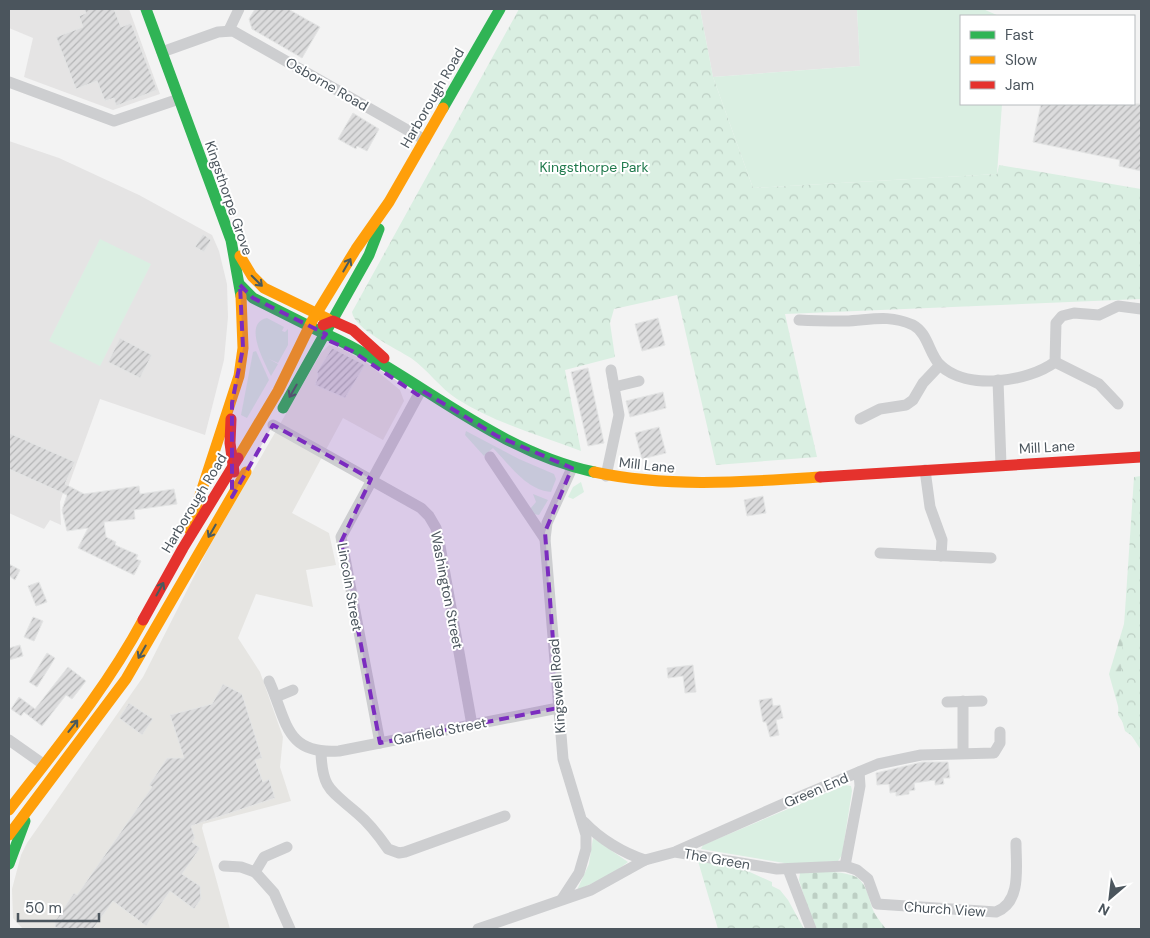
<svg xmlns="http://www.w3.org/2000/svg" width="1150" height="938" font-family="'DM Sans',sans-serif">
  <style>
    .commercial { fill: #e6e5e2 }
    .education { fill: #e5e4e4 }
    .green { fill: #daefe2 }
    .forest { fill: url(#forest-firs) }
    .cemetery { fill: url(#cemetery-stones) }
    .park { fill: url(#park-crowns) }
    .building { fill: url(#building-hatch); stroke: #e4e5e5 }
    .lines { fill: none; stroke-linecap: round; stroke-linejoin: round }
    .street { stroke: #cdced0; stroke-width: 11 }
    .fast { stroke: #30b455; stroke-width: 11 }
    .slow { stroke: #ff9f0a; stroke-width: 11 }
    .jam { stroke: #e5322d; stroke-width: 11 }
    .oneway { stroke: #4a5a5d }
    .marked { fill: #7b2cbf; fill-opacity: 0.2; stroke: #7b2cbf; stroke-width: 4; stroke-dasharray: 10 6; stroke-linejoin: round }
    .labels { text-anchor: middle; stroke-width: 4; stroke-linejoin: round; paint-order: stroke }
    .street-label { font-size: 14px; fill: #4b555d; stroke: #fff }
    .park-label { font-size: 14px; fill: #207a4d; stroke: #fff }
  </style>
  <defs>
    <pattern id="forest-firs" width="22" height="20" patternUnits="userSpaceOnUse" patternTransform="scale(1.25)"><rect width="22" height="20" fill="#daefe2"/><path d="M5 1l3.5 6h-7zM16 11l3.5 6h-7z" fill="#bdcfc4"/></pattern>
    <pattern id="cemetery-stones" width="16" height="16" patternUnits="userSpaceOnUse" patternTransform="scale(1.25)"><rect width="16" height="16" fill="#daefe2"/><path d="M2 7V4a2 2 0 0 1 4 0v3zM10 15v-3a2 2 0 0 1 4 0v3z" fill="#bdcfc4"/></pattern>
    <pattern id="park-crowns" width="20" height="18" patternUnits="userSpaceOnUse" patternTransform="scale(1.25)"><rect width="20" height="18" fill="#daefe2"/><path d="M2 6a3 3 0 1 1 6 0M12 15a3 3 0 1 1 6 0" fill="none" stroke="#bdcfc4"/></pattern>
    <pattern id="building-hatch" width="6" height="6" patternUnits="userSpaceOnUse" patternTransform="scale(1.25)"><rect width="6" height="6" fill="#dcdcdd"/><path d="M-1 1l2-2M0 6l6-6M5 7l2-2" fill="none" stroke="#b4b5b6"/></pattern>
  </defs>
  <rect width="100%" height="100%" fill="#f3f3f3"/>
  <path class="commercial" d="M329,345L340,348L366,362L400,390L404,401L383,440L343,418L292,513L329,533L336,565L306,570L313,607L256,594L238,638L260,672L283,737L280,767L291,801L203,824L202,828L230,929H23L13,918L12,889L21,855L27,843L143,677L209,547L321,353Z"/>
  <g class="education">
    <path d="M9,9H129L160,94L113,110L24,77L33,38L9,28Z"/>
    <path d="M700,9H857L860,66L713,77Z"/>
    <path d="M9,141L59,158L139,195L212,235L219,251L227,284L228,317L224,360L205,435L100,399L68,487H65L60,502L61,525L50,520L44,529L9,513Z"/>
  </g>
  <g class="green">
    <path d="M857,9H983L999,16H961V104H1002L997,174L753,188L713,77L860,66Z"/>
    <path d="M100,239L151,264L100,366L49,341Z"/>
    <path d="M267,318L284,327L282,331L285,332L288,329V345L278,363L269,359L278,364L271,376C265,363 242,323 267,318Z"/>
    <path d="M256,351L269,380L247,418L241,415L253,352Z"/>
    <path d="M466,431L519,459L554,474L556,479L551,492C526,490 510,465 493,448L484,456L465,435Z"/>
    <path d="M581,482L584,492L573,499L568,497L573,487Z"/>
    <path d="M533,494L548,500L539,515L533,514L530,509L536,502Z"/>
    <path d="M845,785L851,786L852,791L842,855L838,861L790,864L701,849L703,845Z"/>
    <path d="M593,838L628,862L609,876L577,890L589,864Z"/>
  </g>
  <path class="forest" d="M1130,604L1140,742L1125,731L1109,674Z"/>
  <path class="cemetery" d="M808,871C822,872 838,871 851,875C868,879 868,901 875,914C878,919 882,924 886,929H814L799,880L800,873Z"/>
  <g class="park">
    <path d="M519,9H700L713,77L753,188L997,174L999,165L1141,189V299L785,314L817,457L716,465L677,295L614,309L610,323L615,357L565,370L581,451C539,435 495,423 457,399C440,388 428,370 411,358C397,349 354,329 352,312Z"/>
    <path d="M1141,476V750L1118,715L1134,477Z"/>
    <path d="M698,861L741,868L772,882V886L780,890L788,900L804,929H718Z"/>
  </g>
  <g class="building">
    <path d="M84,9H114L121,27L131,23L157,90L116,106L114,98L105,101L97,81L76,89L56,37L83,27L79,16L86,13Z"/>
    <path d="M255,9H288L320,27L302,58L252,29L249,19Z"/>
    <path d="M1041,104H1141V171L1119,166L1120,160L1033,142Z"/>
    <path d="M353,113L379,129L367,151L357,146L356,149L338,139Z"/>
    <path d="M203,234L211,240L204,252L195,247Z"/>
    <path d="M658,318L665,345L642,351L635,324Z"/>
    <path d="M120,338L152,355L140,378L108,362Z"/>
    <path d="M332,348L365,365L345,398L315,385L318,376L317,372Z"/>
    <path d="M588,368L604,443L588,446L571,372Z"/>
    <path d="M663,392L666,408L630,417L626,401Z"/>
    <path d="M659,427L666,453L642,459L635,433Z"/>
    <path d="M9,433L75,462L65,484L84,494L139,486L140,494L174,489L177,504L134,510L135,519L104,522L106,537L116,542L115,545L138,555L136,559L141,561L134,575L78,548L88,528L67,531L62,510L67,495L9,469Z"/>
    <path d="M763,496L766,513L747,516L744,500Z"/>
    <path d="M9,564L20,570L15,580L9,576Z"/>
    <path d="M39,582L47,602L36,606L28,586Z"/>
    <path d="M33,617L43,621L34,641L24,637Z"/>
    <path d="M20,645L23,656L9,660V648Z"/>
    <path d="M47,653L55,658L37,687L29,682Z"/>
    <path d="M693,665L696,692L685,693L683,676L668,678L667,668Z"/>
    <path d="M68,667L86,681L72,699L66,695L42,726L24,712L21,716L11,709L19,697L35,709Z"/>
    <path d="M223,684L242,694L262,758L255,760L263,782L269,779L275,798L191,826L195,838L192,842L200,848L182,874L200,886L201,899L194,909L170,891L146,926L113,901L93,929H59L55,927V921L74,893L77,895L152,787L149,785L167,758H184L170,715L212,704Z"/>
    <path d="M772,698L773,706L780,705L783,718L776,720L779,735L770,737L766,722H763L759,700Z"/>
    <path d="M129,703L153,719L142,735L119,718Z"/>
    <path d="M922,762H948L950,778H943L944,784L935,785V780L914,783L915,790L909,791V794L896,796V792L890,793L889,784L877,785L876,773Z"/>
  </g>
  <g class="lines">
    <g class="street">
      <path d="M229,30L239,9"/>
      <path d="M162,52L218,32L233,31L425,140"/>
      <path d="M9,82L114,121L179,99"/>
      <path d="M799,320C815,321 830,321 845,321C871,320 888,314 913,325C928,333 929,354 940,365C967,391 1028,382 1055,362L1056,323L1062,316L1074,313L1099,315L1118,306L1141,309"/>
      <path d="M1055,362L1099,384L1118,404"/>
      <path d="M998,380L1001,465"/>
      <path d="M614,387L639,381"/>
      <path d="M860,419L880,409L906,405L913,400L923,383L940,365"/>
      <path d="M273,425L421,508L429,516L436,528L440,546L472,725"/>
      <path d="M490,457L545,539"/>
      <path d="M925,470L930,507L942,540L941,556"/>
      <path d="M606,476L619,415L611,370"/>
      <path d="M880,553L991,558"/>
      <path d="M269,681C287,721 285,755 339,751L558,708"/>
      <path d="M276,697L293,690"/>
      <path d="M963,701V753"/>
      <path d="M947,702L982,701"/>
      <path d="M9,740L43,764"/>
      <path d="M380,743L341,537L421,390"/>
      <path d="M321,752C322,790 332,791 357,813C369,823 379,836 388,849L399,853L405,852L505,816"/>
      <path d="M584,822C600,839 623,853 645,860"/>
      <path d="M677,851L799,797L878,764L921,755L994,753L1000,743V732"/>
      <path d="M224,866L241,867L255,872L264,857L287,847"/>
      <path d="M845,866L860,786L859,772"/>
      <path d="M788,869L811,929"/>
      <path d="M255,872L274,893L290,929"/>
      <path d="M562,899L579,873L586,849V835L563,759L545,539L547,523L572,468"/>
      <path d="M478,929L591,890L645,860L675,852L777,869L845,866L857,870L868,879L877,904L996,912C1022,902 1016,867 1016,843"/>
    </g>
    <g class="fast">
      <path d="M146,9L231,240L241,296"/>
      <path d="M443,108L500,9"/>
      <path d="M240,285L253,298L321,332"/>
      <path d="M326,334C418,376 492,450 594,472"/>
      <path d="M283,408L369,255L379,229"/>
      <path d="M9,864L25,821"/>
    </g>
    <g class="slow">
      <path d="M240,256L252,276L264,288L328,319"/>
      <path d="M238,458L278,391L312,321L356,249L389,202L443,108"/>
      <path d="M594,472C669,488 744,482 820,477"/>
      <path d="M189,529L239,376L243,348L241,296"/>
      <path d="M9,810C56,749 106,689 143,620"/>
      <path d="M9,835L126,679L246,472"/>
    </g>
    <g class="jam">
      <path d="M323,325L333,321L353,330L384,358"/>
      <path d="M231,419L230,443L234,472"/>
      <path d="M820,477L1141,457"/>
      <path d="M143,620L183,548L238,458"/>
    </g>
  </g>
  <defs><path id="oneway-shaft" d="M-6 0H5M1.5-3L5.5 0L1.5 3" fill="none" stroke-width="1.6" stroke-linecap="round" stroke-linejoin="round" transform="scale(1.25)"/></defs>
  <g class="oneway">
    <use href="#oneway-shaft" transform="translate(347 265) rotate(-60)"/>
    <use href="#oneway-shaft" transform="translate(257 281) rotate(45)"/>
    <use href="#oneway-shaft" transform="translate(293 391) rotate(120)"/>
    <use href="#oneway-shaft" transform="translate(212 531) rotate(120)"/>
    <use href="#oneway-shaft" transform="translate(160 589) rotate(-61)"/>
    <use href="#oneway-shaft" transform="translate(142 652) rotate(120)"/>
    <use href="#oneway-shaft" transform="translate(73 726) rotate(-52)"/>
  </g>
  <path class="marked" d="M240,285L253,298L326,334L323,338L352,351L418,395L421,390L497,436L572,468L545,532L558,708L380,743L341,542L371,479L273,425L232,497V403L243,348Z"/>
  <g class="labels">
    <g class="street-label">
      <text transform="translate(327 84) rotate(30)" y="5">Osborne Road</text>
      <text transform="translate(432 98) rotate(-60)" y="5">Harborough Road</text>
      <text transform="translate(229 198) rotate(71)" y="5">Kingsthorpe Grove</text>
      <text transform="translate(1047 447) rotate(-3)" y="5">Mill Lane</text>
      <text transform="translate(647 465) rotate(6)" y="5">Mill Lane</text>
      <text transform="translate(194 503) rotate(-59)" y="5">Harborough Road</text>
      <text transform="translate(350 587) rotate(80)" y="5">Lincoln Street</text>
      <text transform="translate(447 590) rotate(79)" y="5">Washington Street</text>
      <text transform="translate(557 686) rotate(-94)" y="5">Kingswell Road</text>
      <text transform="translate(440 731) rotate(-11)" y="5">Garfield Street</text>
      <text transform="translate(816 790) rotate(-23)" y="5">Green End</text>
      <text transform="translate(717 859) rotate(10)" y="5">The Green</text>
      <text transform="translate(945 909) rotate(4)" y="5">Church View</text>
    </g>
    <g class="park-label">
      <text x="594" y="172">Kingsthorpe Park</text>
    </g>
  </g>
  <rect width="1150" height="938" fill="none" stroke="#4b555d" stroke-width="20"/>
  <rect x="960" y="15" width="175" height="90" fill="#ffffff" stroke="#b7bbbe"/>
  <rect x="970" y="31" width="25" height="8" fill="#30b455" stroke="#b7bbbe"/>
  <text x="1005" y="40" font-size="15" fill="#4b555d">Fast</text>
  <rect x="970" y="56" width="25" height="8" fill="#ff9f0a" stroke="#b7bbbe"/>
  <text x="1005" y="65" font-size="15" fill="#4b555d">Slow</text>
  <rect x="970" y="81" width="25" height="8" fill="#e5322d" stroke="#b7bbbe"/>
  <text x="1005" y="90" font-size="15" fill="#4b555d">Jam</text>
  <g transform="translate(1110 898) rotate(208)" stroke="#ffffff" stroke-width="4" paint-order="stroke">
  <path d="M0-4L9 19L0 12L-9 19Z" fill="#4b555d"/>
  <text y="-8" font-size="14" font-weight="bold" text-anchor="middle" fill="#4b555d">N</text>
  </g>
  <path d="M18 913v8h81v-8" fill="none" stroke="#4b555d" stroke-width="2.5"/>
  <text x="25" y="913" font-size="15" fill="#4b555d" stroke="#ffffff" stroke-width="4" paint-order="stroke">50 m</text>
</svg>
